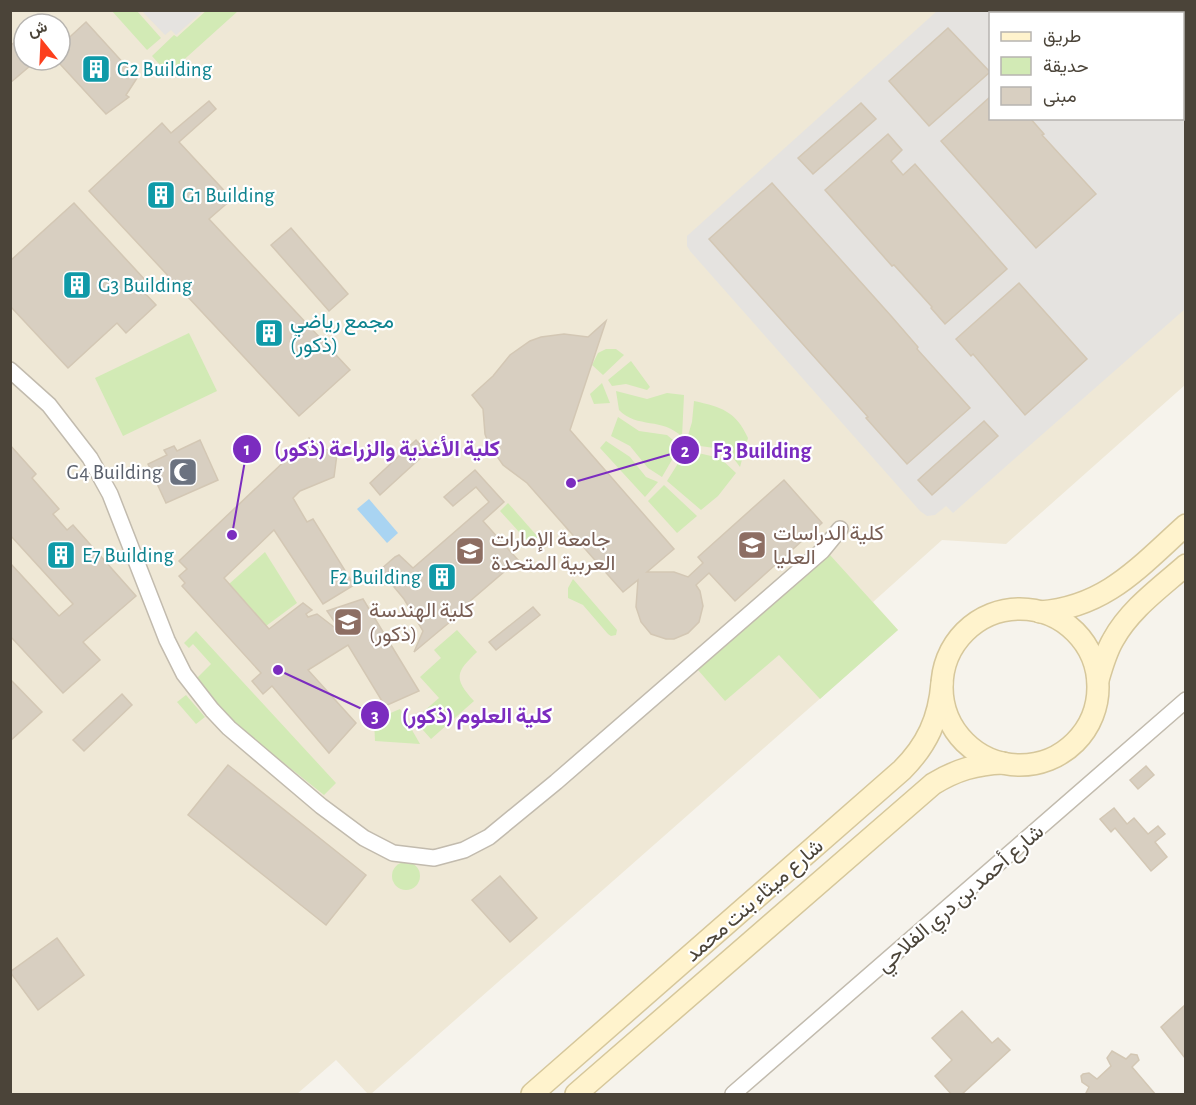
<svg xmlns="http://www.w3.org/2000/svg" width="1196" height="1105" font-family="'Alegreya Sans',Vazirmatn,sans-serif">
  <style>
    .education { fill: #efe8d6; fill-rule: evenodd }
    .green { fill: #d2eab5 }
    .parking { fill: #e5e3e0 }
    .water { fill: #a9d4f2 }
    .building { fill: #d8cfc1; stroke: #d3c7b4; stroke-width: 1.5 }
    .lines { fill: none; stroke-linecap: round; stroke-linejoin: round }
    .street-casing { stroke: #c2bbae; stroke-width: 18 }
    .secondary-casing { stroke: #d6c79b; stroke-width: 24 }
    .street { stroke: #fff; stroke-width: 15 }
    .secondary { stroke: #fff3cd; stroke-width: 21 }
    .labels { text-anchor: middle; stroke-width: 4.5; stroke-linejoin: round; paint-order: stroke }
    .culture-label { font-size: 21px; fill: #0d838f; stroke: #fff; text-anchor: start }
    .worship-label { font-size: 21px; fill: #5b616d; stroke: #fff; text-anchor: end }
    .education-label { font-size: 21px; fill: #785e54; stroke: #fff; text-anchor: start }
    .street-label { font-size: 21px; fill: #4b4439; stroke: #fff }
    .leader { fill: none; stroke: #7b2cbf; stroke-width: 2 }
    .callout-dot { fill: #7b2cbf; stroke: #fff; stroke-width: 2 }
    .mark-label { font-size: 18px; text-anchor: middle; font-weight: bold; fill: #fff }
    .callout-label { font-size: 22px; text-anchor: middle; font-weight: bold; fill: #7b2cbf; stroke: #fff; stroke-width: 4.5; stroke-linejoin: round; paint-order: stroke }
  </style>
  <rect width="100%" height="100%" fill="#f6f3ec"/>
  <path class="education" d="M10,11H1185V385L1006,544L942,540L873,602L898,630L371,1094H368L336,1060L297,1094H11ZM990,14H1182V118H990ZM24,24H60V60H24Z"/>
  <g class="green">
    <path d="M207,10L238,11L168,74L152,56L174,35L177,37Z"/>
    <path d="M112,11H137L161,38L147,50Z"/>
    <path d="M189,333L217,391L123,436L95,378Z"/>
    <path d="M606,349H616L624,355L603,375L592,365L598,353Z"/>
    <path d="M631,361L650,387L647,390L626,384L612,386L608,380Z"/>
    <path d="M602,383L610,403L594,404L590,394Z"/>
    <path d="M616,391L647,399L667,393L684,395L682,437C663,417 637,429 619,410Z"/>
    <path d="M694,401C721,407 736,411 748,438L740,467C724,442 709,451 686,442L692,422Z"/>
    <path d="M618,417L639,431L667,435L680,446L662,477L648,468L630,446L611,436Z"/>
    <path d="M606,441L630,457L646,477L658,482L645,497L600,448Z"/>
    <path d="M684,448L698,453L720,458L736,473L718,496L701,510L667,481L677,465Z"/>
    <path d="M664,485L697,516L677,533L648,501Z"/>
    <path d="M508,503L538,537L530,544L500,511Z"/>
    <path d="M265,552L297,603L266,626L229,584Z"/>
    <path d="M830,555L898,630L820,699L779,655L725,701L698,670Z"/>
    <path d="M573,579L617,630L616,635L611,636L608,634L583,605L568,598V588Z"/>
    <path d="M457,630L477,652C456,672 453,678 474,701L431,739L414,720L439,698L420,677L441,658L434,650Z"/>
    <path d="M196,631L336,783L324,795L231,721L221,712L197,678L211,664L193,644L189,648L184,643Z"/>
    <path d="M186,695L205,717L196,724L177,702Z"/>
    <path d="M400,709L420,744L375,741L374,720Z"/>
    <circle cx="406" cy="876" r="14"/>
  </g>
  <g class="parking">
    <path d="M1135,10L1138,13L990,14V118H1182L1183,66L1185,69V309L953,513L946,506L935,515L927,516L920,511L690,251L687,246V236L937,11Z"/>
    <path d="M142,11H203L176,35L171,30L165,35Z"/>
  </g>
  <path class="water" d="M369,499L398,533L387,543L357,509Z"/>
  <g class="building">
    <path d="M86,22L137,78L126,95L129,97L106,114L60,64V46Z"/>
    <path d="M948,28L990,72L929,126L889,81Z"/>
    <path d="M24,34V60H37L10,83V46Z"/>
    <path d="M990,97V118H1030L1044,134L1042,135L1096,194L1036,248L941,141Z"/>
    <path d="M209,101L216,109L179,142L232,199L209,219L350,370L299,416L89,191L162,123L171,133Z"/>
    <path d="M861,103L876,119L813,174L798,158Z"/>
    <path d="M888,134L902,150L891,161L903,175L915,164L1007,269L945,324L931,308L932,307L894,265L892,266L825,190Z"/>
    <path d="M772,183L892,317L918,347L917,349L970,408L907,464L866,418L868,417L709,239Z"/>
    <path d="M74,203L147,282L140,288L156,305L126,333L117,323L68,368L10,306V261Z"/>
    <path d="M291,228L348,294L329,311L271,245Z"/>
    <path d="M1019,283L1087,359L1025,415L973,354L971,356L956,339Z"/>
    <path d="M606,321L570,430L674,549L647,572H674L688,577L703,563L698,557L784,480L822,523L735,601L709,573L696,585L700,591L703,606L699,622L688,633L674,639H666L651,634L641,622L636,607L638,580L623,592L527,483L503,465L489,445L485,434L483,409L472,395L493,376L510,355L530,341L541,337L564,334L588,337Z"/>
    <path d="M984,421L998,436L932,495L918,480Z"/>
    <path d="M309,438L316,445L319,442L325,449L337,454L334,477L300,491L293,498L307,522L313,519L354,585L323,604L274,530L224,578L269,629L303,603L312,610L306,614L308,617L317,614L343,634L327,611L363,599L419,691L385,706L348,645L308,670L356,723L329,753L272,686L263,694L252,681L261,673L182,586L185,583L179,576L187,569L179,561Z"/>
    <path d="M200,440L218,480L166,503L148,464L167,455L164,450L174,446L177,451Z"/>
    <path d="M416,440L427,452L380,495L370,483Z"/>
    <path d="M10,445L36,474L32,478L59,509L53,514L67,530L73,525L136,596L83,642L100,660L63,693L10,636V563L59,616L73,604L10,535Z"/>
    <path d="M475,470L504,502L483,521L518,560L455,614L457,616L414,652L423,631L404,599L380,570L395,557L399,555L413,568L489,502L476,487L453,506L444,497Z"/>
    <path d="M533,607L540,615L496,650L489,642Z"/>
    <path d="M10,679L42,712L10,741Z"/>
    <path d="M122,694L132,705L84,751L73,740Z"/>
    <path d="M228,765L366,875L326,925L188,815Z"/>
    <path d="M1146,766L1154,775L1138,789L1130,780Z"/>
    <path d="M1114,808L1127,824L1134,818L1148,834L1158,826L1165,834L1155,842L1167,857L1151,871L1115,828L1111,832L1100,819Z"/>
    <path d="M500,876L537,918L510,942L472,900Z"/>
    <path d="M57,938L84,975L38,1010L10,972Z"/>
    <path d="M1185,1005V1058L1161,1027Z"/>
    <path d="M962,1011L992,1043L998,1038L1010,1050L961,1095H952L935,1076L952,1060L932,1038Z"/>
    <path d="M1112,1051L1126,1059L1131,1054L1137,1055L1139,1060L1132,1067L1156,1095H1085L1089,1087L1082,1082L1081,1076L1083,1074L1089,1073L1097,1079L1111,1066L1107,1058Z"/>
  </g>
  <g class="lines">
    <g class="street-casing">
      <g id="street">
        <path d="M10,370L49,405L90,458L110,494L167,640L184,674L212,710L229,728L321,806L364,838L393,853L434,858L464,850L489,837L556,782L822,551L840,529"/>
        <path d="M733,1094L1186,700"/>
      </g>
    </g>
    <g class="secondary-casing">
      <g id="secondary">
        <circle cx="1020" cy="687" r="78"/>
        <path d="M1040,612C1106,607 1139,567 1186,525"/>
        <path d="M1098,680C1102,666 1106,652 1113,640C1130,609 1160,588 1186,565"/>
        <path d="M532,1094L902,770C927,745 939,719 942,683"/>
        <path d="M576,1094L933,784C956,770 976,764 1003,763"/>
      </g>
    </g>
    <use href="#street" class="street"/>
    <use href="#secondary" class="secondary"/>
  </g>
  <defs>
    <g id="building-square" transform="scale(1.5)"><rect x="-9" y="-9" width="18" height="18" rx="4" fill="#0f9aa8" stroke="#fff"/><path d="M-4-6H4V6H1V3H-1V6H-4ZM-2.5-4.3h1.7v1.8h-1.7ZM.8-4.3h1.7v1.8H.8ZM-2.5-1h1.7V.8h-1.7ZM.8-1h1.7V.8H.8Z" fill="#fff"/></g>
    <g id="mosque-square" transform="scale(1.5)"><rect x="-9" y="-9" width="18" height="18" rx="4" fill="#6b7280" stroke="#fff"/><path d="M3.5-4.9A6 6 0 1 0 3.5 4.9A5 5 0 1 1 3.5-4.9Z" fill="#fff"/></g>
    <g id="university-square" transform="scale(1.5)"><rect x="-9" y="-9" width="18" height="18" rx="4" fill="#8d6e63" stroke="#fff"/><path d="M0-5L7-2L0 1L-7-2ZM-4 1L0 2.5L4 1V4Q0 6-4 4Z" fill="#fff"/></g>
  </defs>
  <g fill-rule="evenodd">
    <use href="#building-square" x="96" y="69"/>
    <use href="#building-square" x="161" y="195"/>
    <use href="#building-square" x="77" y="285"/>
    <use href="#building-square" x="269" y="333"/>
    <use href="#mosque-square" x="183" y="472"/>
    <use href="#university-square" x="752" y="545"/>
    <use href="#university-square" x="470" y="551"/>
    <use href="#building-square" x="61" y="555"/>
    <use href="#building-square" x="442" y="577"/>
    <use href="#university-square" x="348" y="622"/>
  </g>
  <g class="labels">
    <g class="culture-label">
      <text x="117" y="76">G2 Building</text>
      <text x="182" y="202">G1 Building</text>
      <text x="98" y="292">G3 Building</text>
      <text x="290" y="328">مجمع رياضي<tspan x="290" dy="24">(ذكور)</tspan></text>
      <text x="82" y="562">E7 Building</text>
      <text x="421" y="584" text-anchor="end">F2 Building</text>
    </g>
    <g class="worship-label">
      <text x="162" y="479">G4 Building</text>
    </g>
    <g class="education-label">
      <text x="773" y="540">كلية الدراسات<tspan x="773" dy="24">العليا</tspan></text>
      <text x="491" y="546">جامعة الإمارات<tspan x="491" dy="24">العربية المتحدة</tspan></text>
      <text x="369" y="617">كلية الهندسة<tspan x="369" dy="24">(ذكور)</tspan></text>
    </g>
    <g class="street-label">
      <text transform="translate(960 898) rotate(-41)" y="7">شارع أحمد بن دري الفلاحي</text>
      <text transform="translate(754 900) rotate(-41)" y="7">شارع ميثاء بنت محمد</text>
    </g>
  </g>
  <path class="leader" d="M232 535L247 449M571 483L685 450M278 670L375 715"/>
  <g class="callout-dot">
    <circle cx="232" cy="535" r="6"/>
    <circle cx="571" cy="483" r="6"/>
    <circle cx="278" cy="670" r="6"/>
    <circle cx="247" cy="449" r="15"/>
    <circle cx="685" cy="450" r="15"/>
    <circle cx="375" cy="715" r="15"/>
  </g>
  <g class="mark-label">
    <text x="247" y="455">1</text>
    <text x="685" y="457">2</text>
    <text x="375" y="722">3</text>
  </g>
  <g class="callout-label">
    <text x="387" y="456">كلية الأغذية والزراعة (ذكور)</text>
    <text x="762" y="458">F3 Building</text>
    <text x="477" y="723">كلية العلوم (ذكور)</text>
  </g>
  <rect width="1196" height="1105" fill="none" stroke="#4b4439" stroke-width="24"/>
  <rect x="989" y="12" width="195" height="108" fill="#ffffff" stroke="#b7b4b0" stroke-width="1.5"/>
  <rect x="1001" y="32" width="30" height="9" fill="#fff3cd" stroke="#b7b4b0" stroke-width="1.5"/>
  <text x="1043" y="42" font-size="18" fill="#4b4439">طريق</text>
  <rect x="1001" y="57" width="30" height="18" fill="#d2eab5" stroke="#b7b4b0" stroke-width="1.5"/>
  <text x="1043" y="72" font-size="18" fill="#4b4439">حديقة</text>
  <rect x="1001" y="87" width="30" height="18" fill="#d8cfc1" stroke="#b7b4b0" stroke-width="1.5"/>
  <text x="1043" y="102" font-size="18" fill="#4b4439">مبنى</text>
  <g transform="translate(42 42) rotate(342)"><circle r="28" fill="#ffffff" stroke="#b7b4b0" stroke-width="1.5"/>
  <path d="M0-4.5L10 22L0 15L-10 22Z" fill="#fc3f1d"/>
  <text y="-9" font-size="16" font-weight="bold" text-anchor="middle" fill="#4b4439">ش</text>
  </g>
</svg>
